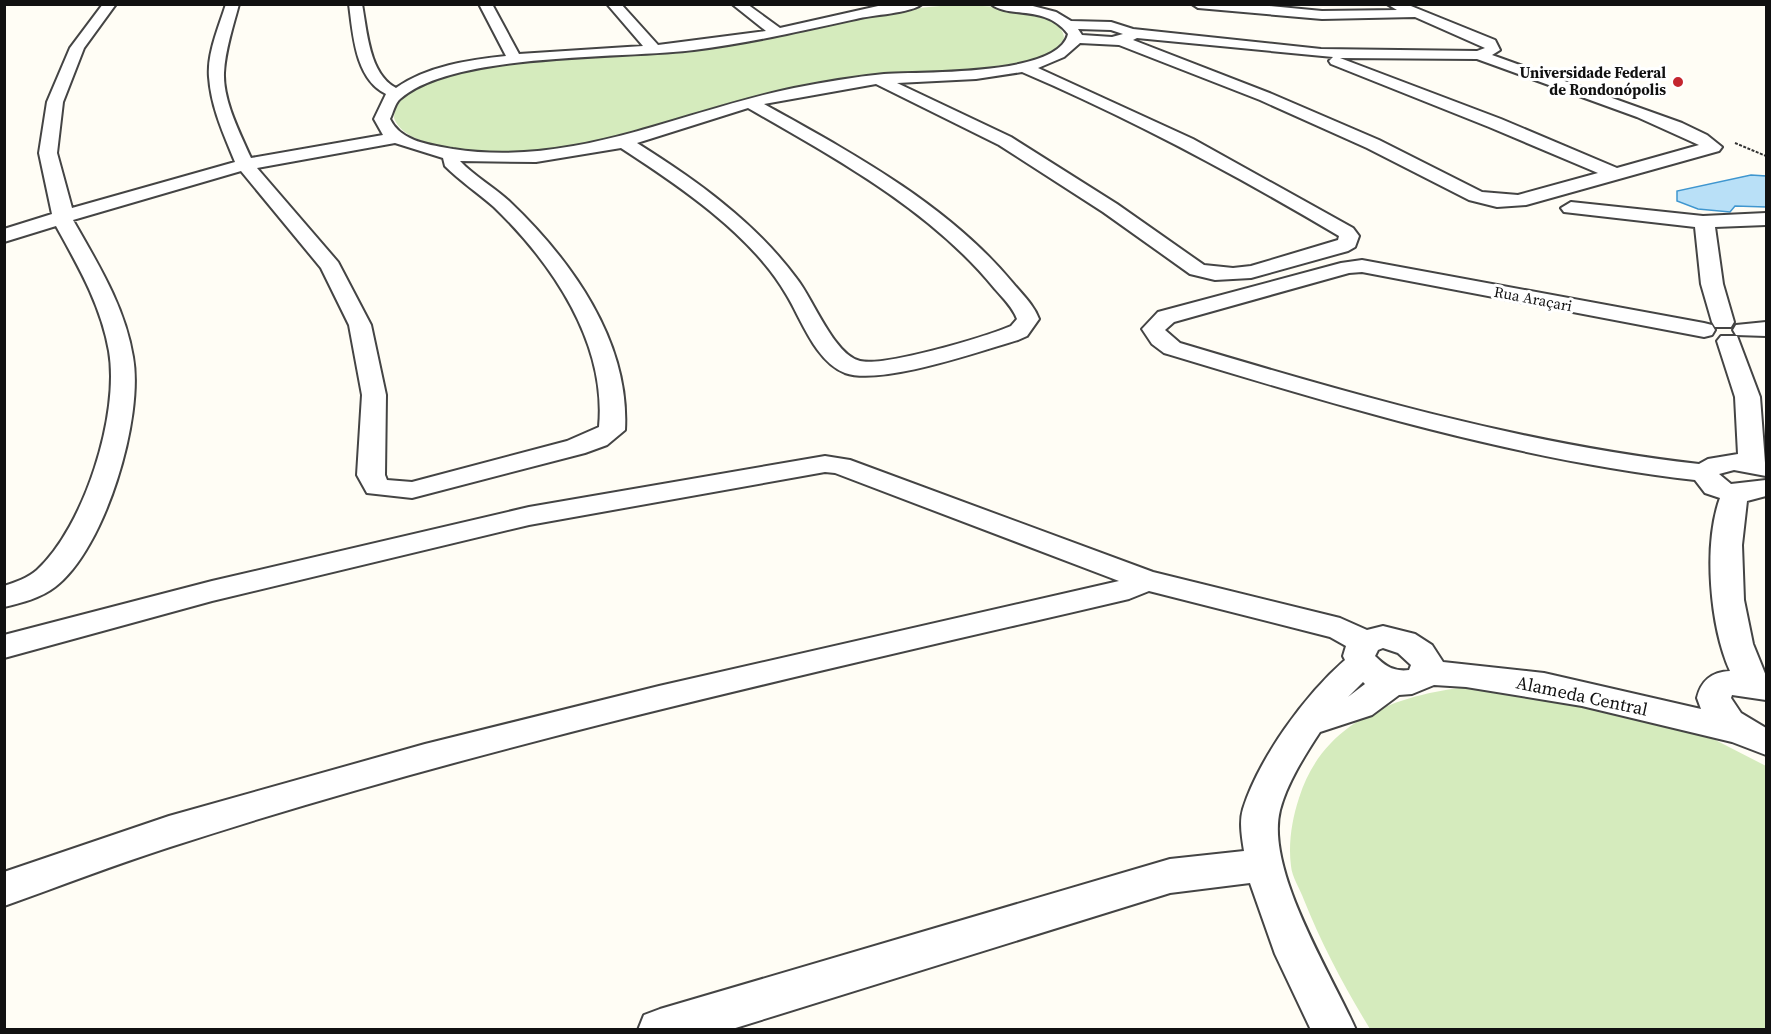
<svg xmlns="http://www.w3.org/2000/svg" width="1771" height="1034" font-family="'Source Serif 4',serif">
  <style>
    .green { fill: #d5ebbd }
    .water { fill: #b9e0f7; stroke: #3f96cf; stroke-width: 1.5 }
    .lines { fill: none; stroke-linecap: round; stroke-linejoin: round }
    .street-casing { stroke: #444; stroke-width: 4 }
    .path { stroke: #333; stroke-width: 2; stroke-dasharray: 3 1.5; stroke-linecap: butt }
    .street { fill: #fff; fill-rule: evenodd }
    .poi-dot { fill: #c4262e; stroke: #fff; stroke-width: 2 }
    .labels { text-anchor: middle; stroke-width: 6; stroke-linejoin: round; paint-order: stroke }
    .far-poi-label { font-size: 15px; font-weight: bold; fill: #111; stroke: #fff; text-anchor: end }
    .far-street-label { font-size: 15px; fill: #111; stroke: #fff }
    .street-label { font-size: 18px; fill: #111; stroke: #fff }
  </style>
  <rect width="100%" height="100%" fill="#fffdf5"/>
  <g class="green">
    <path d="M956,5C979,5 1063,8 1064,38C1055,56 1029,61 1011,65C939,78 865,77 794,88C675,108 562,176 439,146C422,141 401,136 394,118C394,90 439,77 461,71C504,60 548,59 592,57C634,55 677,52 719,46C799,35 876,8 956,5Z"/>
    <path d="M1502,685L1690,727L1766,766V1029H1370C1345,988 1322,945 1304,900C1300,889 1292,877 1291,866C1288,844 1292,819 1299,798C1326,710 1420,687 1502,685Z"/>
  </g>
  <path class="water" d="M1751,175L1766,176V207L1735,206L1730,212L1698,209L1677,201V191Z"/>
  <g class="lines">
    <g class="street-casing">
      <g id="street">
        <path d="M103,4H116L84,48L63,102L57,153L72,208L235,162C224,135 211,107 209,77C207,53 219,27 226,4H239C233,27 225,50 224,73C223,101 240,133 251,158L383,135L374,119L386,94C355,79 353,34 349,4H362C367,31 369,74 396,88C427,66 469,60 506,56L479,4H492L519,54L643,46L607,4H621L658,45L766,31L732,4H747L780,28L887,4H922C912,13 871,15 856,19C802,31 749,43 694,50C622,59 453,52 400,99C395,103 393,113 390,119C401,142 431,145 453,149C573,168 681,111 794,88C824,82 854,77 884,74C921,71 1058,77 1068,34C1045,4 1009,19 991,4L1029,5L1056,12L1071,21L1111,22L1133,29L1321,49L1477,51L1485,48L1415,17L1322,19L1198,8L1192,4H1248L1322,11L1397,10L1387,4H1406L1495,40L1500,50L1492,55L1682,123L1707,135L1722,147L1719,151L1526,205L1497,207L1469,200L1367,148L1260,100L1119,45L1080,43L1064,57L1038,68L1193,139L1353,228L1359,236L1355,247L1348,251L1251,278L1215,280L1190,274L1103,212L999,145L876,84L764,104C852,153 947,204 1012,282C1022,294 1034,305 1039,319L1027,336L1018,340C980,351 881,386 845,373C815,361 802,320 786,294C751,234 678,185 621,148L536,162L460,161C474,176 494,187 509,201C571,260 630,341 625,430L607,445L585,453L412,498L367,493L357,475L362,395L349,325L321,268L241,171L73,220C98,264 125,307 133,357C144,418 105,549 55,587C41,598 21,603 4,607V586C16,582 28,578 37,570C84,527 120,414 109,351C101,305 78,266 56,226L4,242V229L52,214L39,153L47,102L70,48ZM1078,29L1111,30L1123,34L1112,37L1082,35ZM1137,38L1333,57L1329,61L1331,64L1489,127L1598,173L1518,195L1482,192L1379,140L1272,94L1133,40ZM1340,58L1477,59L1637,117L1699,145L1617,168L1501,119ZM1022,72C1132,119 1236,175 1339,236L1338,240L1251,266L1233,268L1204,265L1117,204L1011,137L897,83L976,79ZM748,108C835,158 931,210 995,289C1003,298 1013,308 1017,319L1011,326C985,337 885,367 860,361C834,355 813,299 797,279C755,222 696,180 637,143ZM395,143L443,158L445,166C460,181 478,193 494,207C552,263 607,343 599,427L567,441L412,482L387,480L385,475L386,395L371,325L338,262L257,168Z"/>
        <path d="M1571,202L1703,216L1766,213V225L1715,227L1723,284L1734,322L1731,327H1715L1712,322L1701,284L1695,227L1564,212L1561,208Z"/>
        <path d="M1362,260L1704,323L1712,325L1715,330L1712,335L1704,337L1362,272L1349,273L1174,322L1165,330L1180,343C1351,394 1521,444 1699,464L1708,459L1738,454L1735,397L1717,341L1721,336H1737L1760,397L1766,476L1734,470L1719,474L1731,484L1766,480V496L1747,501L1742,545L1744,600L1753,644L1766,676V700L1732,695L1731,698L1741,713L1766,728V755L1732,742L1582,706L1466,687L1434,685L1412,694L1399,695L1372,715L1320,732C1305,755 1287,783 1280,810C1265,870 1332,975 1356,1030H1311L1275,954L1250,883L1170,893L729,1030H638L644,1015L660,1009L1170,859L1244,851C1242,838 1239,822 1243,809C1259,758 1305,695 1345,660L1343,656L1346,646L1330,637L1149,591L1129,599C808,674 484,745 170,847C114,865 60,886 4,906V872L169,816L425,744L659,686L1119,581L835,473L825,472L529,525L212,601L4,658V635L212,581L529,507L825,456L850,460L1153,572L1340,618L1367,630L1383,626L1415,634L1432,645L1443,662L1544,673L1701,709L1697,698C1701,681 1711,672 1730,671C1710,626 1703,545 1720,498L1705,493L1695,480C1513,459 1339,406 1164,353L1152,344L1142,329L1158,312L1341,263ZM1383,648L1398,653L1411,665L1409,670C1394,672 1385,666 1375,656L1378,650ZM1363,682L1365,684L1348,697Z"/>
        <path d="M1766,322V336L1736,335L1733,330L1736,325Z"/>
      </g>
    </g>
    <path class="path" d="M1735,143L1766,156"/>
    <use href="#street" class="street"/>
  </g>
  <circle class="poi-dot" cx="1678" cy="82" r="6"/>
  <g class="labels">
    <g class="far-poi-label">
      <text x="1666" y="78">Universidade Federal<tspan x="1666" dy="17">de Rondonópolis</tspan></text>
    </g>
    <g class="far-street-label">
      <text transform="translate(1533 299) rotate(11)" y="5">Rua Araçari</text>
    </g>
    <g class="street-label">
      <text transform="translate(1582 696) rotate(12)" y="6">Alameda Central</text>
    </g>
  </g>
  <rect width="1771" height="1034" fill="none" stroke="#111111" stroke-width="12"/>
</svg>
